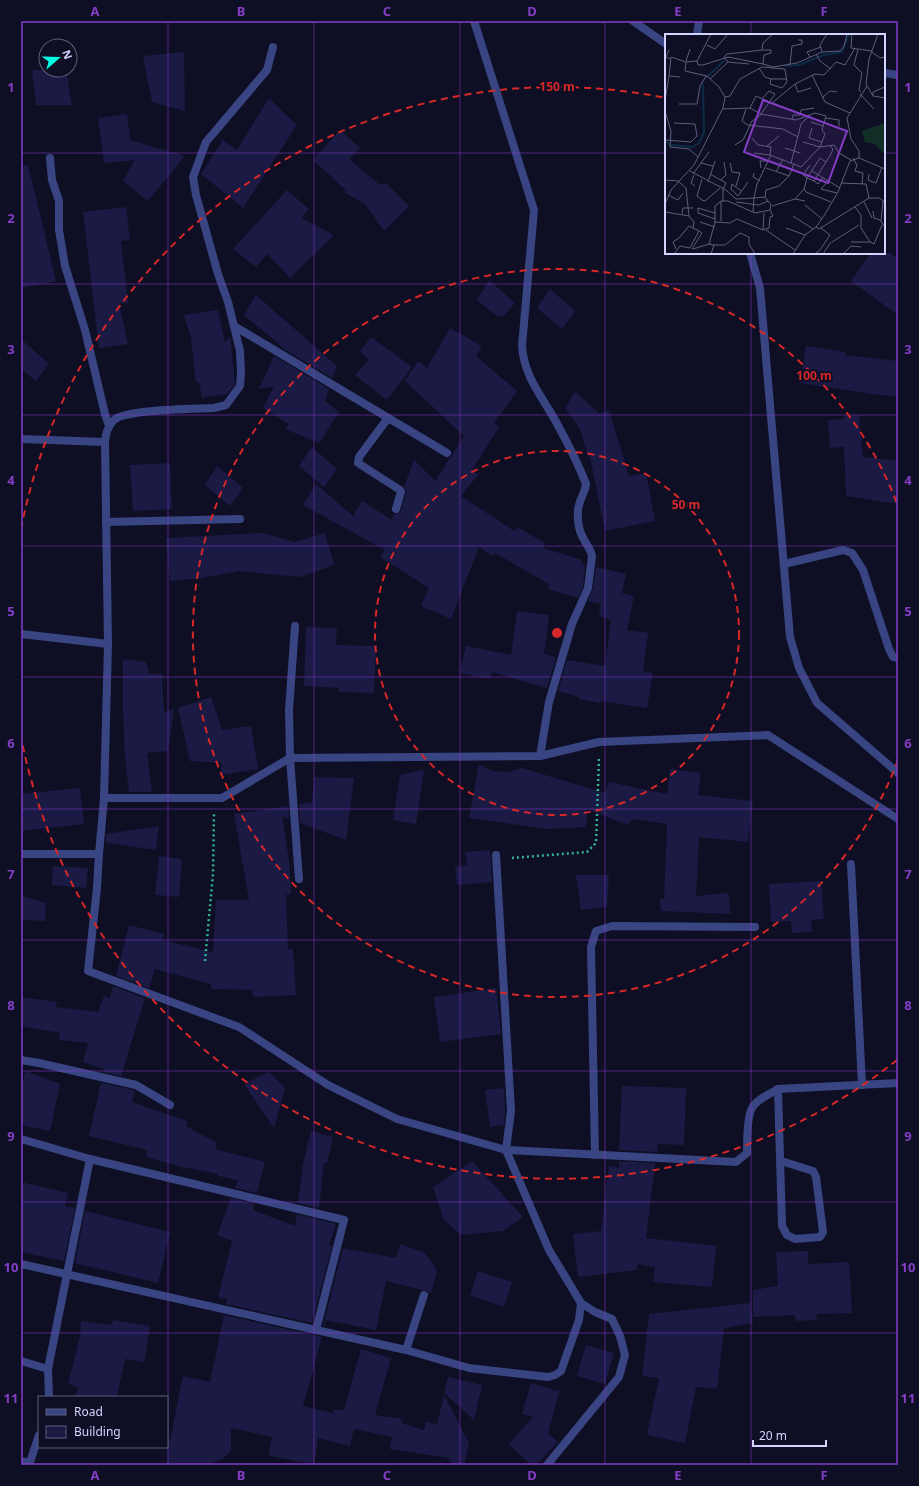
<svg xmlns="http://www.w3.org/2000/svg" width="919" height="1486" font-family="'Noto Sans',sans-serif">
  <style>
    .building { fill: #1a1a45 }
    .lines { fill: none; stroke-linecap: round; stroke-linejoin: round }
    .path { stroke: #2eb693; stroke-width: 2.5; stroke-dasharray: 2 3; stroke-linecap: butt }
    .lane { stroke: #394583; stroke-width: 8 }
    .street { stroke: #394583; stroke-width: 8 }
    .grid { fill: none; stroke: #843dc5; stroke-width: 1; stroke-opacity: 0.55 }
    .ring { fill: none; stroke: #d62828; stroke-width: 2; stroke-dasharray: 7 5 }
    .inset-river { fill: none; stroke: #0c2c46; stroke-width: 2 }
    .inset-road { fill: none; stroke: #5c5e7c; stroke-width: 1 }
    .view { fill: #843dc5; fill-opacity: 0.15; stroke: #843dc5; stroke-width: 2 }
    .inset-edge { fill: none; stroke: #d1d5ff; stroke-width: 2 }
    .centre { fill: #d62828; stroke: #0e0f24; stroke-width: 2 }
    .ring-label { font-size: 12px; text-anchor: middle; font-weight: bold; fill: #d62828; stroke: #0e0f24; stroke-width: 4; stroke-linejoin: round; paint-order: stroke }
    .neatline { fill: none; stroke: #843dc5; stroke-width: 1.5 }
    .grid-label { font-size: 13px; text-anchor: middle; font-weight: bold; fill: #843dc5 }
  </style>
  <rect width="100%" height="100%" fill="#0e0f24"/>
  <g class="building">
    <path d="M184,52L185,111L152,102L143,56Z"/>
    <path d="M32,70H66L72,105H36Z"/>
    <path d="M269,98L297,125L243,208L201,174L223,140L237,150Z"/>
    <path d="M127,114L130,140L185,156L148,201L123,181L135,160L104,163L98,118Z"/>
    <path d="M340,130L360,148L349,159L380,185L386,183L409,206L384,231L365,204L344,192L346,190L313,160Z"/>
    <path d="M28,165L56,281L21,288V166Z"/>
    <path d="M287,190L309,209L301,218L334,235L290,278L267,254L256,267L233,249Z"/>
    <path d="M126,207L130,240L121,241L128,303H119L128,344L99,348L83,212Z"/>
    <path d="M871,253H890L898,259V315L851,281Z"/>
    <path d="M489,280L515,303L504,316H497L477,300Z"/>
    <path d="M550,289L575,311L562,329L537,308Z"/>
    <path d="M256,295L337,366L332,378L279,346L280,345L244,315Z"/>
    <path d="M218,310L225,343L230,336L235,384L227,394L202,398L199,382H196L191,338L184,315Z"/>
    <path d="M450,328L482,346L476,356L517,391L494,423L499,427L472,470L478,475L461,496L514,531L517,527L545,543L543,548L582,560L581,564L585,565L583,587L578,598L548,589L549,584L495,553L493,556L479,547L451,619L421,606L429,588L380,557L385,550L303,505L316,484L353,516L362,501L392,520L394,514H398L401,511L406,494L404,487L414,460L435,481L464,436L405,381L418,361L427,368Z"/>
    <path d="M371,337L412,367L387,400L355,375L369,360L360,351Z"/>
    <path d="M21,339L49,364L36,381L21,369Z"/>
    <path d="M806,346L846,352L845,355L898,361V397L872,394L800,383Z"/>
    <path d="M274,356L329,389L325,401L339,412L319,443L285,429L289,424L263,408L274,386L259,389Z"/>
    <path d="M575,392L599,413L609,410L629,476L646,473L655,521L605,531L590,457H588L580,429L565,408Z"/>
    <path d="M859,415L863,457L898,461V504L846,496L844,447L830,448L828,420L844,419V416Z"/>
    <path d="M312,447L337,469L324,487L299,466Z"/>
    <path d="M170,463L172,509L133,511L130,465Z"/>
    <path d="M217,466L243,488L230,506L205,485Z"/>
    <path d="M262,533L295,542L325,533L334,565L300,577L239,571L201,578L170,581L166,538Z"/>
    <path d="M596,567L626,574L622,593L634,596L627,630L648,633L643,671L653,673L647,708L600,701V703L579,699V697L558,691L567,660L605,666L611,620L599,616L601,604L588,601L593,589Z"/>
    <path d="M517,611L549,615L544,654L556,657L547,688L492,672L490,679L460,673L466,646L511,655Z"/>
    <path d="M306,627L337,628L336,645L376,646L374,693L339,692V688L304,686Z"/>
    <path d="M123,659L146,662L149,674H162L164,712L174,709L168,751L147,753L152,792H129L125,757L123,713Z"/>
    <path d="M211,697L222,730L251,726L258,769L221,775L222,763L190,761L178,708Z"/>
    <path d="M479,764L492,771L508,772L522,768L605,793L609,782L667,794L670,769L701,773L698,795L753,801L748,842L699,837L696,896L728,893L731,914L661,911L660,899H664L667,824L633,819L627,825L587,809L586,827L548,829L469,818Z"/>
    <path d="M424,770L416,824L393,820L400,775Z"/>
    <path d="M314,777L354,778L346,840L300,823L299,804L312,802Z"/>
    <path d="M80,788L84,824L21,831V794Z"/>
    <path d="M288,806L289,819L282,816L289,860L291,894L286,895L288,949H293L296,995L253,997L252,990L211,989V984L155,969L149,988L116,976L129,925L164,934L162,940L213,952L216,900H249L234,814Z"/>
    <path d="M159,826L156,850L106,843V834Z"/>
    <path d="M490,850L492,882L457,885L455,867L467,865L465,852Z"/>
    <path d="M159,856L182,859L179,897L155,895Z"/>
    <path d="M53,866L88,868L86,888L52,885Z"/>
    <path d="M576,875H609L607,907L581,910Z"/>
    <path d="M821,881L824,919L811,920L812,932L792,933L791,921L771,922L769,884Z"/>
    <path d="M21,896L46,903L45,921L21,920Z"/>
    <path d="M113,986L145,998L121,1076L103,1072L104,1069L83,1062L88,1043L59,1040L60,1033L21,1026V997L57,1002L56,1007L98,1012L104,996L110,998Z"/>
    <path d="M496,988L501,1034L440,1042L434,997Z"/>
    <path d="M25,1071L60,1084L50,1131L21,1125V1089Z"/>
    <path d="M269,1072L285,1088L274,1128L244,1084Z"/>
    <path d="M101,1083L134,1090L135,1091L132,1102L187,1121L186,1126L217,1143L215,1149L265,1162L257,1193L235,1188L238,1180L218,1176L219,1174L182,1167L146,1157L147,1150L89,1136Z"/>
    <path d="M622,1086L686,1088L684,1145L658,1144L657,1152L619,1150Z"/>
    <path d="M504,1088L505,1111L504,1125L490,1127L485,1090Z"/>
    <path d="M311,1131L333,1137L327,1163H324L319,1208L298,1203L302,1171L304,1172L302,1169L303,1164Z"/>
    <path d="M472,1161L523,1217L503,1231L461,1235L444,1220L433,1187Z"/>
    <path d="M619,1161L655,1163L646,1238L716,1246L712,1287L653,1282L655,1267L638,1264L637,1270L578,1277L573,1234L601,1231L609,1166L619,1168Z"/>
    <path d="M21,1182L68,1193L65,1206L75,1208L64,1261L21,1252Z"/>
    <path d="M231,1198L254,1204L253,1210L295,1226L297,1214L336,1224L329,1245L332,1246L312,1323L226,1304L227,1299L218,1297L232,1241L217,1235Z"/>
    <path d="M85,1211L170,1232L158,1283L75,1263Z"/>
    <path d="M400,1244L425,1253L437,1270L431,1293L425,1290H422L386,1281L376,1330L326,1320L324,1326H323L343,1248L396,1258Z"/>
    <path d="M808,1251V1264L849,1262L852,1313L816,1314L817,1320L796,1321L795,1315L753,1317V1290L778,1286L776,1252Z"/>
    <path d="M478,1271L512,1282L504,1307L470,1295Z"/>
    <path d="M750,1303L753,1323L724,1328L717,1389L696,1387L685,1443L647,1435L659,1378L642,1376L649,1314Z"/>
    <path d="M224,1315L322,1337L303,1406L333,1413L334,1409L344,1410L361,1349L391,1358L375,1415L402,1419L401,1423L424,1430L426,1422L437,1424L444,1395L469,1443L464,1465H452L448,1458L390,1449L392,1437L354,1429L350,1446L318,1438L314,1464L269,1456L272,1437L231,1428V1451L222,1459L212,1463L199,1465H167L168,1440L170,1441L183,1376L210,1382Z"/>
    <path d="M113,1320L150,1326L144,1362L125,1359L117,1397H75L78,1387L68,1384L80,1336L81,1321L112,1325Z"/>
    <path d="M586,1345L614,1353L605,1384L577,1376Z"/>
    <path d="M448,1377L482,1385L474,1420L444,1393Z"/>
    <path d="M531,1383L557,1391L560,1388L548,1433L558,1442L536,1465H531L509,1444L533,1417L522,1414Z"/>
  </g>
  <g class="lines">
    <g class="path">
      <path d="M512,858L587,852L596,843L599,758"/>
      <path d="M205,961L213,874L214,814"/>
    </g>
    <g class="lane">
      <path d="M388,418L359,457L358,463L400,490L401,492L396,509"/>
      <path d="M778,1089L782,1226L787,1235L795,1239L820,1237L823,1232L816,1177L813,1171L781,1161"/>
    </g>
    <g class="street">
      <path d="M474,21L534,210L522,346C524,376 541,395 555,420C566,440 578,463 586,484C585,492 581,497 579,505C577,511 578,521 579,527C581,539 590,546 592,556L588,588L572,624L549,702L540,756"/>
      <path d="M633,21L666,44"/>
      <path d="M697,35L699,21"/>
      <path d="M273,47L267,70L206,142L193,177L196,195L218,274L228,302L240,351L241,373L240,386L226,405L214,408C195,409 125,409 114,420C107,427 106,434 105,442L108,644L104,798L99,854L97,888L88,971L239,1027L328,1085L397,1119L506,1150L736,1162L747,1153C747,1142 747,1116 752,1108C757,1099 770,1094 778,1089L898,1083"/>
      <path d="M884,73L898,75"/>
      <path d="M50,158L52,180L59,201V230L65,266L85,330L105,414L109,426"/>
      <path d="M750,253L760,288L790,637L799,668L817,703L898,773"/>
      <path d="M234,326L447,453"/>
      <path d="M21,439L105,442"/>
      <path d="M106,522L240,519"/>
      <path d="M784,564L843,550L852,553L863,570L889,649L893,657L898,658"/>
      <path d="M295,626L289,710L290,758L299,879"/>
      <path d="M21,634L108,644"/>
      <path d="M104,798H222L290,758L540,756L599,742L768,735L898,819"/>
      <path d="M21,854H99"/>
      <path d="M496,855L511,1111L506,1150L549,1250L581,1303L595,1312L612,1319L620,1336L625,1355L619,1377L547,1465"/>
      <path d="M851,864L862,1085"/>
      <path d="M21,1060L39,1063L136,1085L170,1105"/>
      <path d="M21,1139L90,1159L344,1220L316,1330"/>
      <path d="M595,1155L591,947L596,931L612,926L755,927"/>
      <path d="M21,1264L406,1350L469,1368L548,1377L555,1375L561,1371L579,1320L581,1303"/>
      <path d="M406,1350L424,1295"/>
      <path d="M21,1361L48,1369"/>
      <path d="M49,1397L48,1369L90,1159"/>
      <path d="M21,1461L29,1463"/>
      <path d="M29,1465L39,1435"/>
    </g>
  </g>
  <path class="grid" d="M168,21V1465M314,21V1465M460,21V1465M605,21V1465M751,21V35M21,153H666M884,153H898M751,253V1465M21,284H898M21,415H898M21,546H898M21,677H898M21,809H898M21,940H898M21,1071H898M21,1202H898M21,1333H898"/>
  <g class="ring">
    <circle cx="557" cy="633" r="182"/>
    <path d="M898 760A364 364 0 1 1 898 506"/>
    <path d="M897 1060A546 546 0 0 1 21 737M21 529A546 546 0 0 1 666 98"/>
  </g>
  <g transform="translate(665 34)">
    <rect width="220" height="220" fill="#0e0f24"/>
    <path d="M220,89V118L218,119L210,110L200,108L197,97Z" fill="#112e27"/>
    <path class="inset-river" d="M120,32L134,31L159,21L177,18L184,0M42,43L60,26M0,107L6,111L27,113L34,109L39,98L38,50"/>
    <path class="inset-road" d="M187,0L186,14L207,17M213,0L204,25L201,50L208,62L220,64M42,11L50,15L63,0M193,15L189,31L197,39L194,56L196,58M4,16L1,23L5,25M157,18L155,11L162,0M207,18L215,24L220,23M151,20L155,27L166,35M145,23L142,18L156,13M21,27L25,15M32,27L33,31H38L63,23L98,30L99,21L106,19V16H97M63,28L84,30M98,30L108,33L132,29L157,18L175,17L179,12L182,0M125,30L127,12L137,10V6H133M94,34L100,43L106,45H122M147,41L160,68L185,79M4,42L6,23L21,28M45,45L63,28L59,23L62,20L97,16L98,9L108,0M130,50L133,58L146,54M195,60L209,75M208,61V58L220,53M60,63L65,62L75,45L97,33L120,35L122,48L117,54L105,50L106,45M158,63L165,57L172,58M0,67L4,42L15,43M14,70H32L35,52L41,42M85,74L91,62L107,69L130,50L150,40L159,41L171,28L180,31L190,14M57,75L85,74L96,80L131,86L150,79L161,82L157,96L160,100L155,113L136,133L105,121L106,113L93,111L87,104M81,75L77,87L83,91L118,95L133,103M0,77L6,97L5,113L24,115L33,123M96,80L110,60L104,57L97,65M161,84L174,86V92M127,85L128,81H135L136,76L149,74M146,88L158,92M147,94L144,104L157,108M0,106L26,108L32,102L30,90L9,89M138,108L155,113L169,111L174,119L186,126M70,111L78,106L87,87L97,80M102,112L114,102M120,114L135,119M89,119L105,121M188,124L192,131L190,137L198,139L197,150M194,124V117L186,105L182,84L202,52M161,128L155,124L142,144L149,147L166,120L168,115L165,112M36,129L48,132M65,129L67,138L75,139L71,152M126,129L136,90L145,81M145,131L138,141L142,144L139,155L141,158L166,168M96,134L95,127H104M101,134L124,142M25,137L61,156L71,165L89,164L88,178M147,137L175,154M111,138L118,125M89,139L88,143L95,147M28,140L44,118M45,140L61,149L58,155V167M204,140L203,146L211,149L217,133M29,141L26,149L30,152M37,145L32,162L37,166L40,167L55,154M0,146L14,147M56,146L61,141L59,128M149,147L153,150L158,144M163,147L156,155L172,159M43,148L50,127M176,149L201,150L204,164M3,161L13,166L18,159M73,162L66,155L67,150L76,157M73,162L83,148M100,163L101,156L114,152L124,142L129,130M130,165L139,155M71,168L94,171L103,167M199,168L207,184M0,170L6,156L29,131L58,74L60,63L54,53L42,42L20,37L21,28L32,27L46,0M140,171L157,185M107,172L130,165L140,167M208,177L209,184L215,186L220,193M0,178L24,182L21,154L14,148M17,180L18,174H28M24,182L29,188L28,194M128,182L148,195M50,185L33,179V174L50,179M56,187V167M216,187L218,167M35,188L50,193M50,188V172L56,167H63L90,179L105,176M151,193L154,195L204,164H214L220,168M121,194L140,201M98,196L99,179M101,196L130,216M167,208L194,191M186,208H205L196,194V181L190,173M205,208L209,210L217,191M44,210L49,211L46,220M49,211H60L75,199L84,203V210L90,220M11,215L8,208L14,204L24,192L34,197L25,214M27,215L37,199L34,197M28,215L44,210L50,188L65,189L72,185L98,196L104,194L105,183L108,182L105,176L106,171L100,163L89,164L92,150L106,121M9,220L15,212L25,214M128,220L140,201L151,193L160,180L173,158L185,127L194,124L220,135M150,220L155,216L165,201L156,194M158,220L166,208M178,220L186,212L196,213"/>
    <path class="view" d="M98,66L182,97L163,149L79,118Z"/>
    <rect width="220" height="220" class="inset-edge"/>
  </g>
  <circle cx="557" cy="633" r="6" class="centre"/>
  <g class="ring-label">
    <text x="557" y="91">150 m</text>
    <text x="814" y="380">100 m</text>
    <text x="686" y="509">50 m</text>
  </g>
  <rect width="919" height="1486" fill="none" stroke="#0e0f24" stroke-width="44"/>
  <rect x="38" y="1396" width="130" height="52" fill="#0e0f24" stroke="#5c5e7c"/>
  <rect x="46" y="1409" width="20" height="6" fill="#394583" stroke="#5c5e7c"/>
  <text x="74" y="1416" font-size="12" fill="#d1d5ff">Road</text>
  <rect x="46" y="1426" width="20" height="12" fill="#1a1a45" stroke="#5c5e7c"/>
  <text x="74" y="1436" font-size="12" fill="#d1d5ff">Building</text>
  <g transform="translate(58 58) rotate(70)"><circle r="19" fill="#0e0f24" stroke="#5c5e7c"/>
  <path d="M0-3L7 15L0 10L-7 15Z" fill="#00fce4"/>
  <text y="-6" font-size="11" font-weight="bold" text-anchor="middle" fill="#d1d5ff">N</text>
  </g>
  <path d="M753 1440v6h73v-6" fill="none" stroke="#d1d5ff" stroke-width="2"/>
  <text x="759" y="1440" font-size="12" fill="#d1d5ff" stroke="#0e0f24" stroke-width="3" paint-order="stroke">20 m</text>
  <rect x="22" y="22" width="875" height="1442" class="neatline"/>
  <g class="grid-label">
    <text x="95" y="16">A</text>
    <text x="241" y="16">B</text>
    <text x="387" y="16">C</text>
    <text x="532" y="16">D</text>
    <text x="678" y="16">E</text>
    <text x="824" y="16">F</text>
    <text x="11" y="92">1</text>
    <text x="908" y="92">1</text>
    <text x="11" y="223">2</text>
    <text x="908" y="223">2</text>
    <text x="11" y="354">3</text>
    <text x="908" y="354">3</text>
    <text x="11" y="485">4</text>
    <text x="908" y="485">4</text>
    <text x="11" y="616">5</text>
    <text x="908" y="616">5</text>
    <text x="11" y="748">6</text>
    <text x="908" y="748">6</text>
    <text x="11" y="879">7</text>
    <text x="908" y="879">7</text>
    <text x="11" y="1010">8</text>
    <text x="908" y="1010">8</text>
    <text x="11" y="1141">9</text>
    <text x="908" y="1141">9</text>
    <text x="11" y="1272">10</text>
    <text x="908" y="1272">10</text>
    <text x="11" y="1403">11</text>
    <text x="908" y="1403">11</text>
    <text x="95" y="1480">A</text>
    <text x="241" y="1480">B</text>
    <text x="387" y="1480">C</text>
    <text x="532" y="1480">D</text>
    <text x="678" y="1480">E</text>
    <text x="824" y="1480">F</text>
  </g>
</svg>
